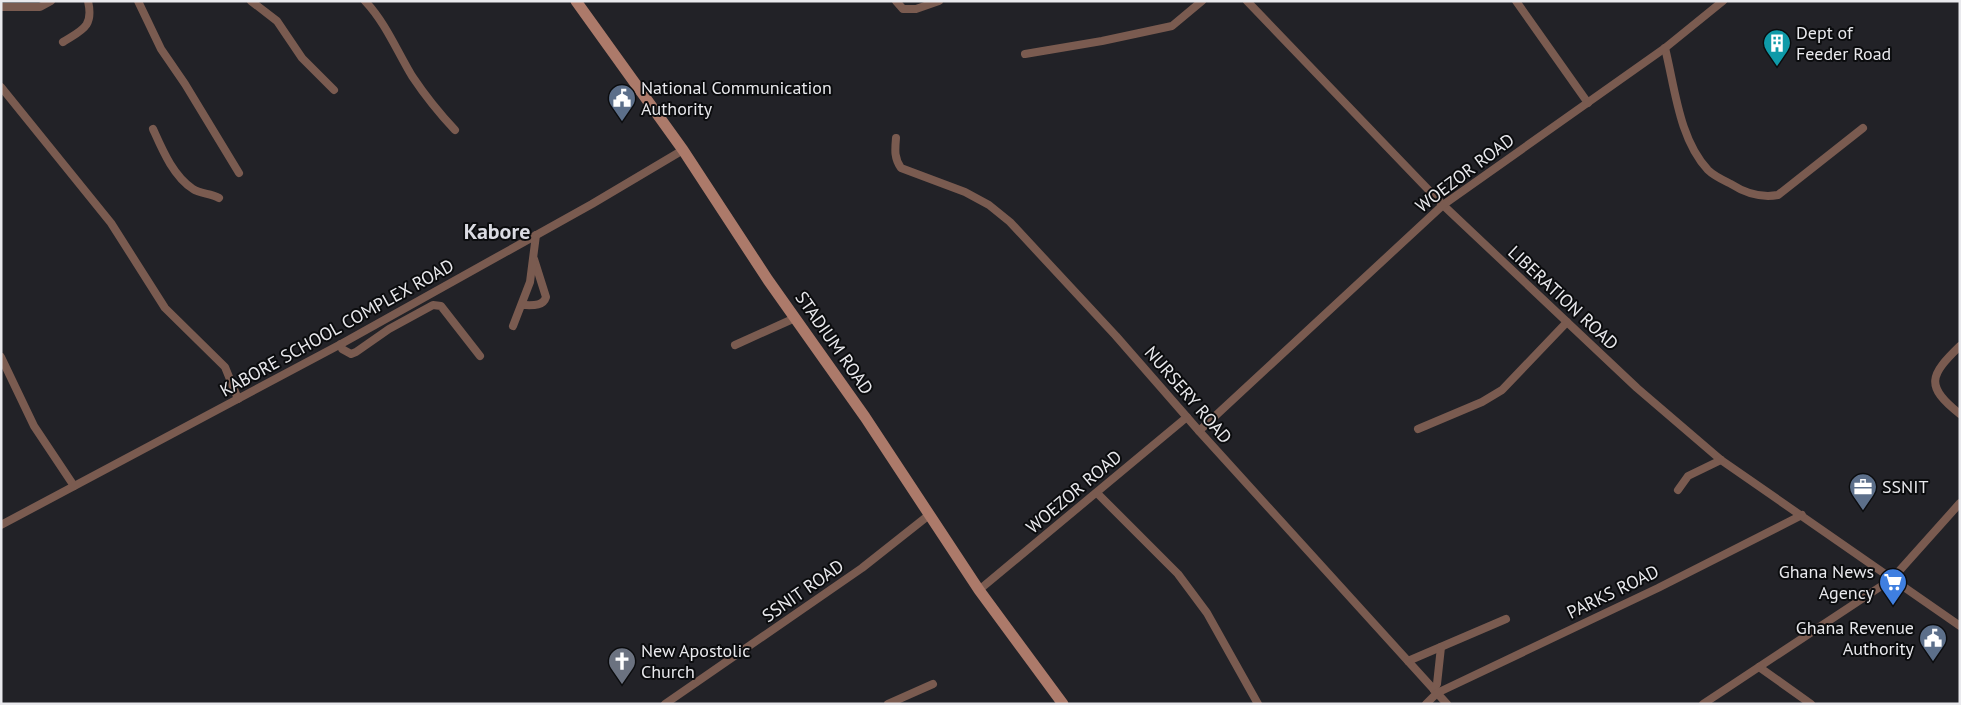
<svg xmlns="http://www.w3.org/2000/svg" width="1961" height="705" font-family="'PT Sans',sans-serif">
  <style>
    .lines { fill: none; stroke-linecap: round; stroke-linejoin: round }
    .minor { stroke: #7a5b50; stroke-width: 8 }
    .secondary { stroke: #ac7a6a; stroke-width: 11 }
    .labels { text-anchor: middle; stroke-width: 4; stroke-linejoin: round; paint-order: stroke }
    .poi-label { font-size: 18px; fill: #e9e9ed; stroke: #0b0c0e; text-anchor: start }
    .street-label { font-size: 18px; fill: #e9e9ed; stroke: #0b0c0e }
    .district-label { font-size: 22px; font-weight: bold; fill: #dadbe2; stroke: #0b0c0e }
  </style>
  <rect width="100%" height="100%" fill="#222227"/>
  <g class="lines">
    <g class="minor">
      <path d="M138,1L161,49L185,84L239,173"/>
      <path d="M251,1L277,21L302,58L334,90"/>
      <path d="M365,1C385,22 397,51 412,76C426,97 438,112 455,130"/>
      <path d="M896,1L903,9H916L939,1"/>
      <path d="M1247,1L1443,205L1637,388L1721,460L1960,626"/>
      <path d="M1516,1L1588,103"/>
      <path d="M1,7H40L51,1"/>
      <path d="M63,42C82,30 94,27 88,1"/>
      <path d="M1665,48C1675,88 1679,139 1708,170C1714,176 1723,180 1731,184C1745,193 1761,198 1778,195L1863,128"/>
      <path d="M1025,54L1102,41L1172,26L1202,1"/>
      <path d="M1,87L111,223L165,308L225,367L238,399"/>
      <path d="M153,129C162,149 173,176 193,189C200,194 211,193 219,198"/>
      <path d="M896,138C895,150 894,158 901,168L965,192L989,205L1010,222L1116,336L1199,431L1447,704"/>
      <path d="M522,305C531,305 543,307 546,297L534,259"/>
      <path d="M513,326L530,282L536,235"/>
      <path d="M341,344L342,349L351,354L356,352L389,329L433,305L441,306L480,356"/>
      <path d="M735,345L795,318"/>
      <path d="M1960,346C1930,375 1924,386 1960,414"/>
      <path d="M1,357L34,426L74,486"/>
      <path d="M1418,429L1482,402L1502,390L1567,322"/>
      <path d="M1199,431L1443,205L1665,48L1723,1"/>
      <path d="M1678,490L1688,476L1721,460"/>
      <path d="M1097,493L1178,574L1207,613L1258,704"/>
      <path d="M1,525L341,344L592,204L683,150"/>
      <path d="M979,590L1187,417"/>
      <path d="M1408,661L1506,619"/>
      <path d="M1759,667L1811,704"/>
      <path d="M1434,690L1437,684L1441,647"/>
      <path d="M665,704L862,568L929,515"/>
      <path d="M888,704L933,684"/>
      <path d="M1426,704L1437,693L1658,588L1802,515"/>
      <path d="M1703,704L1892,579L1960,503"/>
    </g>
    <path class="secondary" d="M576,1L683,150L768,280L865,417L979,590L1063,704"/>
  </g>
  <defs>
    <g id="building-pin" transform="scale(1.4375)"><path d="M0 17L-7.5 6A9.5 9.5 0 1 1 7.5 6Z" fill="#0f9aa8" stroke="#0b0c0e"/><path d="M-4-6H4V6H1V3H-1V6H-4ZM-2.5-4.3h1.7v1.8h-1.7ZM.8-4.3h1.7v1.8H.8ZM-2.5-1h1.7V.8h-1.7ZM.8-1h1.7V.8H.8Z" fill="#fff"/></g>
    <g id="civic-pin" transform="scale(1.4375)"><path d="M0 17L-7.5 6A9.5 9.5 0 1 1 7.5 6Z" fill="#5c6f8a" stroke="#0b0c0e"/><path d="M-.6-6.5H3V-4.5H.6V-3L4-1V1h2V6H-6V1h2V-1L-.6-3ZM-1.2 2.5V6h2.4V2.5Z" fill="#fff"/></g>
    <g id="office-pin" transform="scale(1.4375)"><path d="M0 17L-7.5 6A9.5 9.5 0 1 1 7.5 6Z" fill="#5c6f8a" stroke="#0b0c0e"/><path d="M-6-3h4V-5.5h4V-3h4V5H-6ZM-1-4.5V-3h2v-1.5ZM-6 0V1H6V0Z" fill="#fff"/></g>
    <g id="supermarket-pin" transform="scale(1.4375)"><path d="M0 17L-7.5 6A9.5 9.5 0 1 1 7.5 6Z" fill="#3f7fe0" stroke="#0b0c0e"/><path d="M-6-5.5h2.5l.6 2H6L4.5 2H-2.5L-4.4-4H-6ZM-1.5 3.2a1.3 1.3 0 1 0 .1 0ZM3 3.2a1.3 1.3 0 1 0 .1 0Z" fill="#fff"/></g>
    <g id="church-pin" transform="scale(1.4375)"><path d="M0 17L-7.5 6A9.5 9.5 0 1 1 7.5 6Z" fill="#6b7280" stroke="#0b0c0e"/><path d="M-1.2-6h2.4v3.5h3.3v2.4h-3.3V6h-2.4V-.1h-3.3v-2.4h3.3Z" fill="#fff"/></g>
  </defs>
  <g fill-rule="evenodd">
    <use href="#building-pin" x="1777" y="43"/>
    <use href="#civic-pin" x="622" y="98"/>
    <use href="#office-pin" x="1863" y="487"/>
    <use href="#supermarket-pin" x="1893" y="582"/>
    <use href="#civic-pin" x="1933" y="638"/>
    <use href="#church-pin" x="622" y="661"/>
  </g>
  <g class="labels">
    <g class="poi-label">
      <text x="1796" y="39">Dept of<tspan x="1796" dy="21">Feeder Road</tspan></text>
      <text x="641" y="94">National Communication<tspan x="641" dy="21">Authority</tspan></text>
      <text x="1882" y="493">SSNIT</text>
      <text x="1874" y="578" text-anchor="end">Ghana News<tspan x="1874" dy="21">Agency</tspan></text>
      <text x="1914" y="634" text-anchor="end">Ghana Revenue<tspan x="1914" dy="21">Authority</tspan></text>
      <text x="641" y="657">New Apostolic<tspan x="641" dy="21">Church</tspan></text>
    </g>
    <g class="street-label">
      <text transform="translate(1465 173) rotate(-37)" y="6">WOEZOR ROAD</text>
      <text transform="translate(1563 298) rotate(43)" y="6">LIBERATION ROAD</text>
      <text transform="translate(337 328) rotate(-29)" y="6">KABORE SCHOOL COMPLEX ROAD</text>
      <text transform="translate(834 343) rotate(55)" y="6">STADIUM ROAD</text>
      <text transform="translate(1188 395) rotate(49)" y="6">NURSERY ROAD</text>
      <text transform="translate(1074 492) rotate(-40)" y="6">WOEZOR ROAD</text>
      <text transform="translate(803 591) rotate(-35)" y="6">SSNIT ROAD</text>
      <text transform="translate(1613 592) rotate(-26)" y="6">PARKS ROAD</text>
    </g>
    <g class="district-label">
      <text x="497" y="239">Kabore</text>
    </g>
  </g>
  <rect width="1961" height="705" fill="none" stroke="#e9e9ed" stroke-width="5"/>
</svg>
